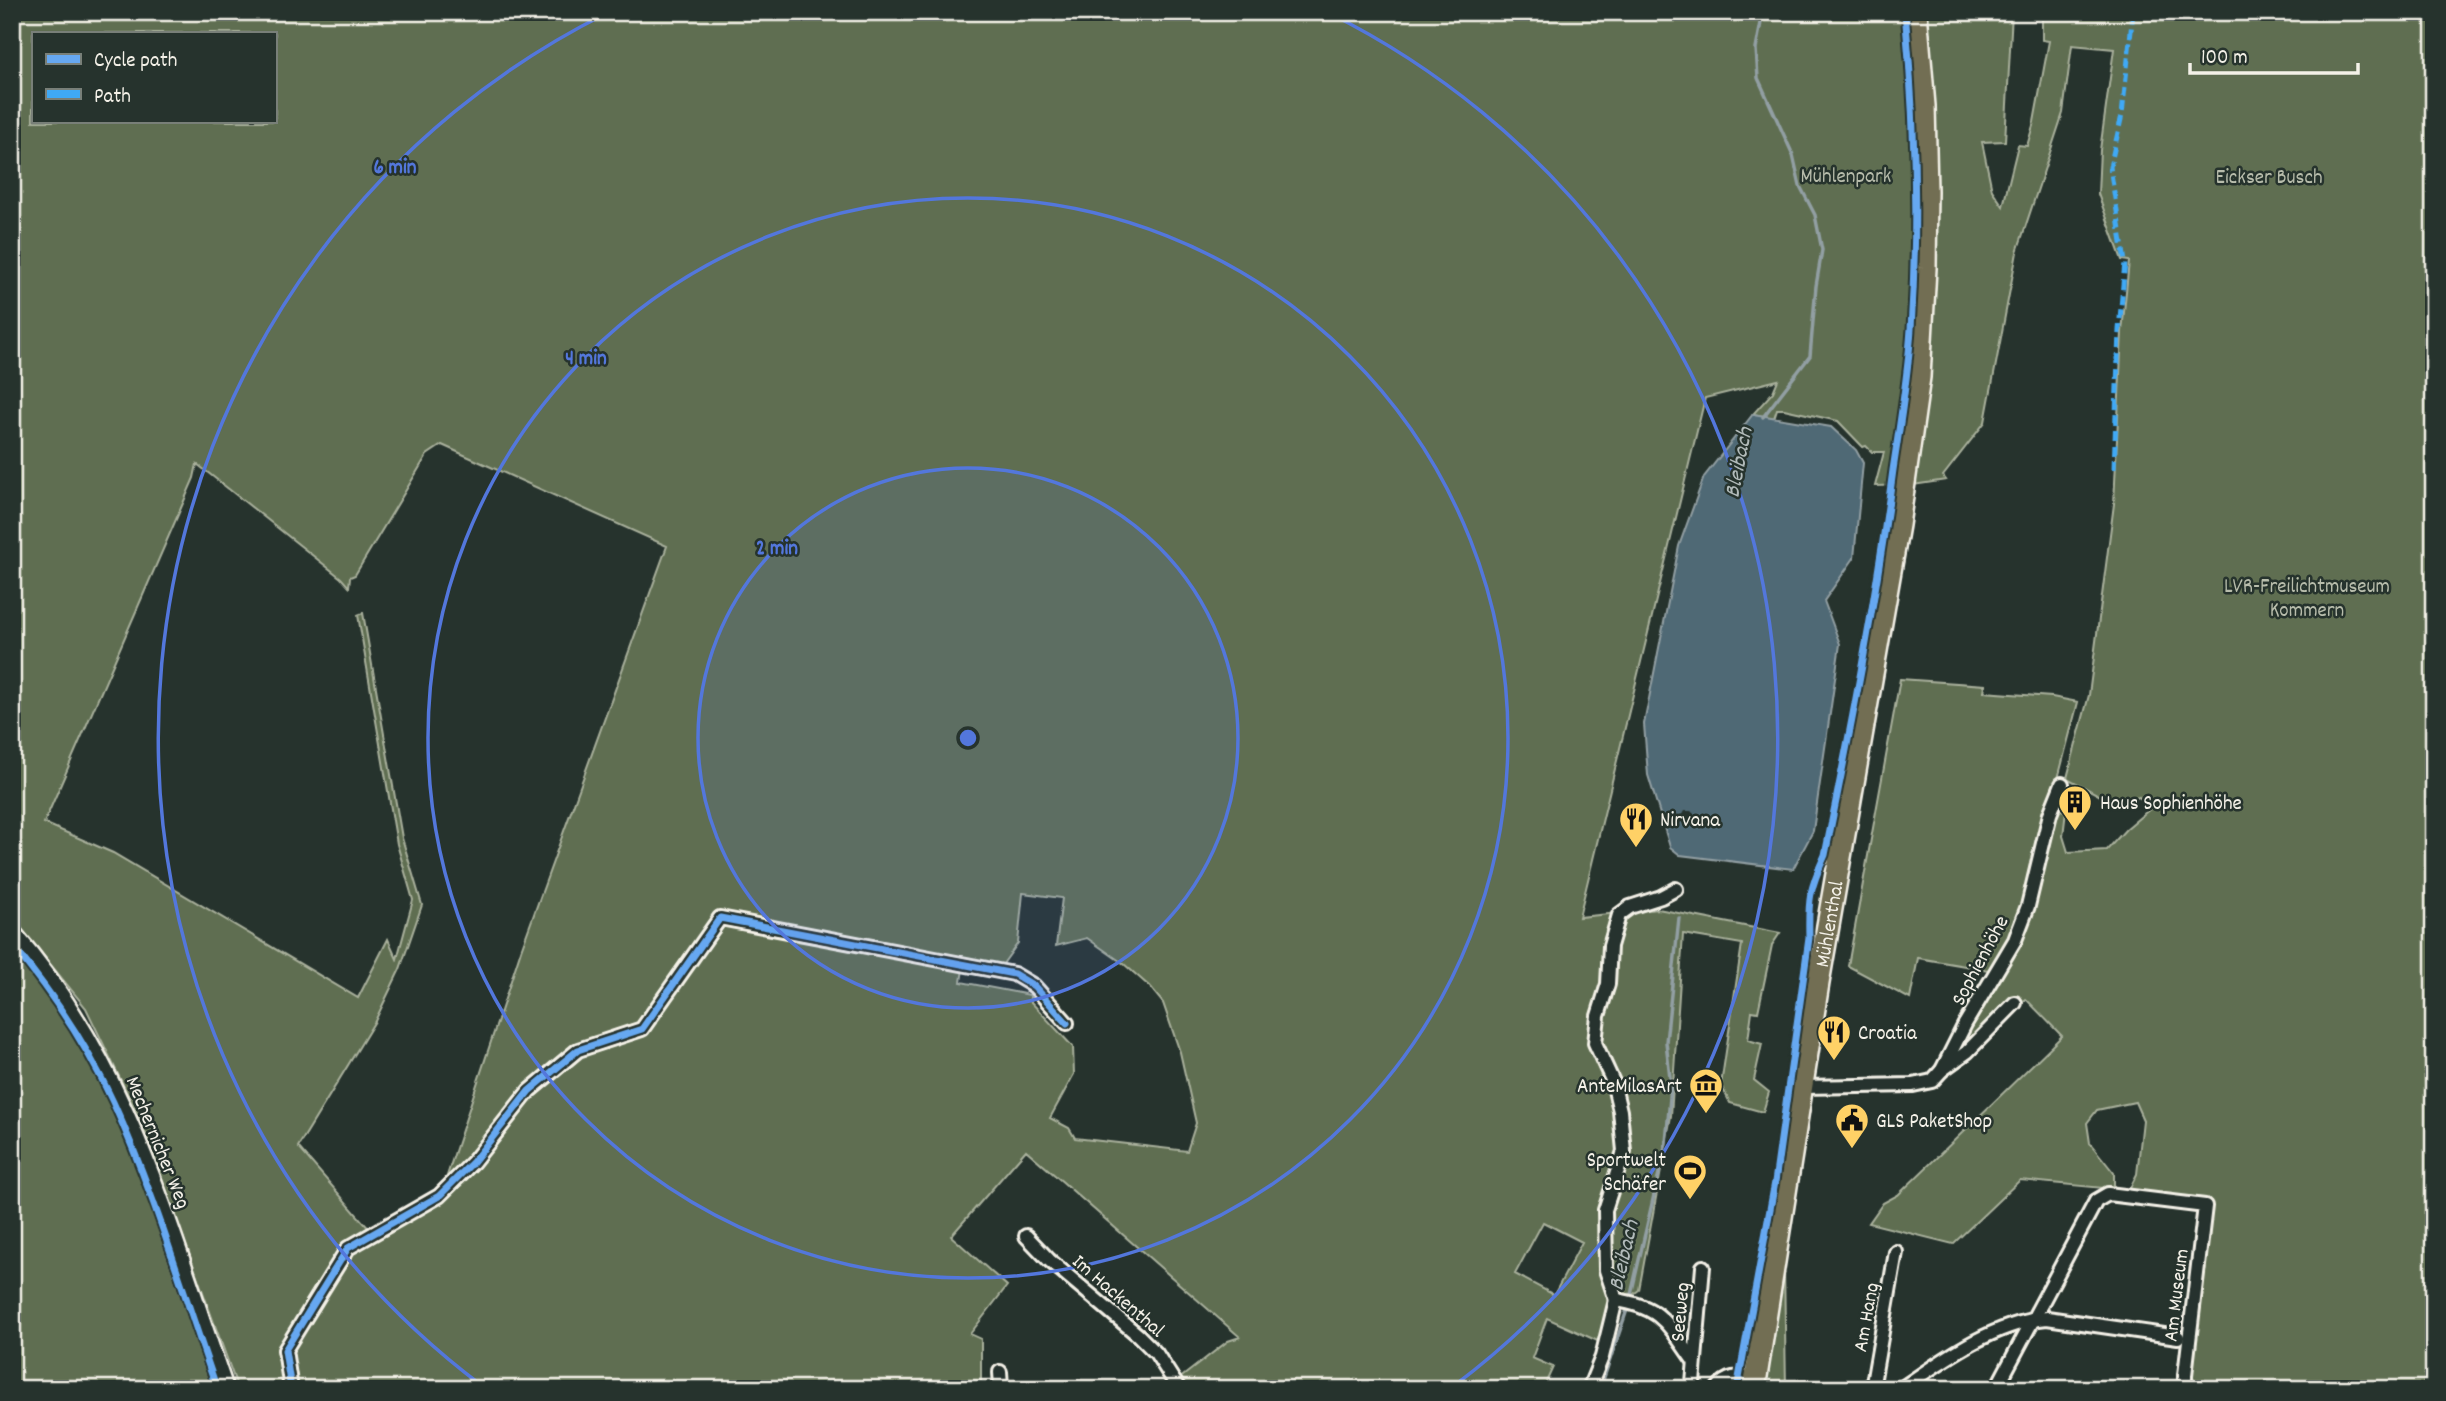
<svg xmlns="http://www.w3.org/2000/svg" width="2446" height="1401" font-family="Dekko,sans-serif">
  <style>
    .green { fill: #5e6e51; stroke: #a9b09c; stroke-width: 2; fill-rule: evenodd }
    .water { fill: #506975; stroke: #929fa3; stroke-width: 2 }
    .pier { fill: #26332d }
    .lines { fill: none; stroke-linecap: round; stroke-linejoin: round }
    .stream { stroke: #929fa3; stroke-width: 3.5 }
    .minor-casing { stroke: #f4f1e8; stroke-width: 18 }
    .tertiary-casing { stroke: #f4f1e8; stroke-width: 21 }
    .primary-casing { stroke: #f4f1e8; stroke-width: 26 }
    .minor { stroke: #26332d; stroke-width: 12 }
    .tertiary { stroke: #26332d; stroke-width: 16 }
    .primary { stroke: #726e52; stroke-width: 21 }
    .quiet { stroke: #3fa9f5; stroke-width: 5; stroke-dasharray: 10 5; stroke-linecap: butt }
    .cycleway-casing { stroke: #26332d; stroke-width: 11 }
    .cycleway { stroke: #66a8f1; stroke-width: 7 }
    .ring { fill: none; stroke: #5377dc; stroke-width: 3.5 }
    .labels { text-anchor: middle; stroke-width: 5; stroke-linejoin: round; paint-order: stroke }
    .park-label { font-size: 21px; fill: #b8bdac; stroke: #26332d }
    .poi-label { font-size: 21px; fill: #f4f1e8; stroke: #26332d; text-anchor: start }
    .street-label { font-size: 21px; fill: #f4f1e8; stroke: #26332d }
    .water-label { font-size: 23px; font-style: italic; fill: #b2bbba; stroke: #26332d }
    .centre { fill: #5377dc; stroke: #26332d; stroke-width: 3.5 }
    .ring-label { font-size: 21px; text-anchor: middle; font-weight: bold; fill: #5377dc; stroke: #26332d; stroke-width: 5; stroke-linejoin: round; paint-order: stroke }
  </style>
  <rect width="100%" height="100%" fill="#26332d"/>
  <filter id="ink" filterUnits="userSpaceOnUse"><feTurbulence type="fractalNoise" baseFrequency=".0143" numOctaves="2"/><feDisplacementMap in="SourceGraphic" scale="14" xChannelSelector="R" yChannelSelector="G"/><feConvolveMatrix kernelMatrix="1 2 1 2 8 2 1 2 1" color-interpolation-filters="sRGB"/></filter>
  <g filter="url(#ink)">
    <g class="green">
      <path d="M12,12H2012L2005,141L1982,142L1992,190L2003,206L2018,145L2027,146L2034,122L2049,41L2042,40V12H2434V1389H2191V1369L2207,1208L2128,1192L2137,1174L2143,1120L2135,1102L2097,1110L2087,1123L2090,1143L2114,1173V1189L2020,1180L1953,1244L1869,1223L1883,1203L1898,1195L2062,1036L2026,999L1957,1054L1954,1051L2010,957L2055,809L2066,811L2063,836L2068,852L2107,850L2126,829L2151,808L2139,797L2117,805L2067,778L2089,695L2114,504L2122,332L2129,261L2122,260L2098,194L2100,150L2114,49L2072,45L2063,113L2017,252L1985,422L1943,476L1946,480L1913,485L1875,486L1884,452H1872L1866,446L1863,447L1838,421L1784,409H1777L1774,418L1753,414L1773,392L1778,380L1705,398L1579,917L1658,909L1780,933L1772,945L1758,1012L1752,1011L1748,1040L1762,1044L1754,1080L1769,1092L1763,1112L1730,1103L1721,1085L1742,944L1683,934L1671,1116L1639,1290L1607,1314L1600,1342L1547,1318L1532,1358L1553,1367L1543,1389H1190L1179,1379L1228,1341L1240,1337L1026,1150L951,1236L1007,1286L970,1334L981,1339V1389H238L142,1124L86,1008L12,917ZM33,33H275V121H33ZM442,445L667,546L521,950L444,1185L370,1230L298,1147L375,1021L400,969L422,905L402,838L363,613L358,615L397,844L413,900L397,959L388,939L358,998L113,853L44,823L194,478L197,464L341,578L349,587L350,577L355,575L427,455ZM1023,893L1062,898L1056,946L1087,938L1124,964L1150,987L1163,1003L1180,1052L1196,1123L1187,1151L1075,1138L1069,1128L1050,1118L1074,1074L1073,1047L1030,1001V995L961,982L963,969L1000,968L1018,943ZM1543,1222L1582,1242L1554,1295L1515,1274Z"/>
      <path d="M1900,679L1985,685L1984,692L2052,697L2078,702L2025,905L1994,971L1918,958L1910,999L1848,966Z"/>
      <path d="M12,951L48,998L80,1047L110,1103L139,1172L212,1389H12Z"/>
      <path d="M1784,1266L1786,1389H1764Z"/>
    </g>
    <path class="water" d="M1753,414L1831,427L1856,450L1863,463L1854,558L1824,601L1840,644L1813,831L1793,869L1680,855L1670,847L1648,775L1644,724L1679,546L1704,477Z"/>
    <path class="pier" d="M1684,811H1691L1694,814L1692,823L1688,825L1682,822L1661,830L1659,826L1680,818Z"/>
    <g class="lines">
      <g class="stream">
        <path d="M1763,12L1756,49L1758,78L1793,155L1800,186L1815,215L1822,250L1816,286L1810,356L1763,417"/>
        <path d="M1630,1299L1666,1143L1671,1086L1666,1042L1679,918"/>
        <path d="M1600,1389L1628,1307"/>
      </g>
      <g class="minor-casing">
        <g id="minor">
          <path d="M1942,1070L1965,1024L2015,940L2028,906L2050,814L2062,784"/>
          <path d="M1803,1087L1913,1085L1932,1081L1942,1070L1967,1052L2015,1003"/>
          <path d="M1026,1236L1049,1260L1138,1335L1156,1353L1179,1389"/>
          <path d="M1616,1300L1606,1270L1605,1210L1624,1151L1620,1111L1613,1082L1595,1043L1598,1016L1608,984L1610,946L1619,915L1630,907L1661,897L1676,889"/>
          <path d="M1616,1300C1663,1307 1668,1325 1694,1361"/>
          <path d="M291,1389L285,1350L348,1248L439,1196L473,1162L529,1091L578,1050L642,1029L720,918L1014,974L1034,986L1067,1023"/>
          <path d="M999,1389L1001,1386L1000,1372"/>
          <path d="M1589,1389L1602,1357L1616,1300"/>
          <path d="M1691,1389L1693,1383L1703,1267"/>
          <path d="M1717,1389C1728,1374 1740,1377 1756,1379"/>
          <path d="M1872,1389L1896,1252"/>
          <path d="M1901,1389C1944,1359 1993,1323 2047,1318L2178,1337"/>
          <path d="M1996,1389L2096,1201L2108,1194L2205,1206L2185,1375V1389"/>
        </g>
      </g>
      <g class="tertiary-casing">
        <path id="tertiary" d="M12,932C127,1062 169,1229 225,1389"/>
      </g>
      <g class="primary-casing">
        <g id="primary">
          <path id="s1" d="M1754,1389L1818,983L1898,525L1919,377L1925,268L1926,191L1924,106L1916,12"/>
        </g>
      </g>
      <use href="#minor" class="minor"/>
      <use href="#tertiary" class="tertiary"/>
      <use href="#primary" class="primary"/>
      <path class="quiet" d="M2114,469L2119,330L2125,262L2110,167L2122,115L2133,12"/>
      <g class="cycleway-casing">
        <g id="cycleway">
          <path d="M12,945C52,993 87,1045 113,1102C155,1194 183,1293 217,1389"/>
          <path d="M291,1389L285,1350L348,1248L439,1196L473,1162L529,1091L578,1050L642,1029L720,918L1014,974L1034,986L1067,1023"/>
          <path d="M1737,1389L1775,1182L1809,938C1808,900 1809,890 1825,855C1851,728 1876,600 1893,470C1900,423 1908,376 1911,329C1918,223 1915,117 1905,12"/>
        </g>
      </g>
      <use href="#cycleway" class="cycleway"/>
    </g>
  </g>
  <circle cx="968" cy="738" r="270" fill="#5377dc" fill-opacity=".12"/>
  <g class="ring">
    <circle cx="968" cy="738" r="270"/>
    <circle cx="968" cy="738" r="540"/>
    <path d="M481 1385A810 810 0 0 1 607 13M1329 13A810 810 0 0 1 1455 1385"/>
  </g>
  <defs>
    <g id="building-pin" transform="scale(1.75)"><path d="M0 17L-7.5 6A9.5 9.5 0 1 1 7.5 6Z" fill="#ffd166" stroke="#26332d"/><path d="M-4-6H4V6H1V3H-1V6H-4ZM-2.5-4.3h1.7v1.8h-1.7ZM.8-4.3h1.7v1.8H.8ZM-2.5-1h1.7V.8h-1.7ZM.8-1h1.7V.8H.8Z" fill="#111"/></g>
    <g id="restaurant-pin" transform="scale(1.75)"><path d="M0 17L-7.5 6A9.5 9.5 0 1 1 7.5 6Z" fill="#ffd166" stroke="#26332d"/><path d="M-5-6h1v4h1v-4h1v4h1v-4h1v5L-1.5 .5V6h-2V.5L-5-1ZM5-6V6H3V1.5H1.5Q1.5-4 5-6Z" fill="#111"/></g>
    <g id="museum-pin" transform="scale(1.75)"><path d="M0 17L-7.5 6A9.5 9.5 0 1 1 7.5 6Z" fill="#ffd166" stroke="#26332d"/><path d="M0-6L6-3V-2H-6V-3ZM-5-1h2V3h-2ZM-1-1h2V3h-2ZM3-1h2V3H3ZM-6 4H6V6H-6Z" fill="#111"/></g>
    <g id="civic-pin" transform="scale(1.75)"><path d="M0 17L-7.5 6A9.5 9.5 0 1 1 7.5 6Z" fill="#ffd166" stroke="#26332d"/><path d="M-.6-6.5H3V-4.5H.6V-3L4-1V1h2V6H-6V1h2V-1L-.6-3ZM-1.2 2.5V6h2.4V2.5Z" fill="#111"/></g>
    <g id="stadium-pin" transform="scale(1.75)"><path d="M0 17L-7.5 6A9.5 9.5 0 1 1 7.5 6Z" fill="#ffd166" stroke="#26332d"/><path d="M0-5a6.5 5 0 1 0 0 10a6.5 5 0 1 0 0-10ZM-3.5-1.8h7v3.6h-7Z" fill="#111"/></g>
  </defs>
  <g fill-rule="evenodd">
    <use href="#building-pin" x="2075" y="802"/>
    <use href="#restaurant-pin" x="1636" y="819"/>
    <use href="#restaurant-pin" x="1834" y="1032"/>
    <use href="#museum-pin" x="1706" y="1085"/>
    <use href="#civic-pin" x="1852" y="1120"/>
    <use href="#stadium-pin" x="1690" y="1171"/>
  </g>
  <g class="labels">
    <g class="park-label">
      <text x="1846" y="182">Mühlenpark</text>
      <text x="2269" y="183">Eickser Busch</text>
      <text x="2307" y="592">LVR-Freilichtmuseum<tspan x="2307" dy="24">Kommern</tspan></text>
    </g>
    <g class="poi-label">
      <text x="2100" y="809">Haus Sophienhöhe</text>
      <text x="1660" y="826">Nirvana</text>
      <text x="1858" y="1039">Croatia</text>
      <text x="1682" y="1092" text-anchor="end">AnteMilasArt</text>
      <text x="1876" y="1127">GLS PaketShop</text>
      <text x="1666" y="1166" text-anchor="end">Sportwelt<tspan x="1666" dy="24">Schäfer</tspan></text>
    </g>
    <g class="street-label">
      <text dy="7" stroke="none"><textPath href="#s1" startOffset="471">Mühlenthal</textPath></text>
      <text transform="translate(1979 960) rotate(-62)" y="7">Sophienhöhe</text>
      <text transform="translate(159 1142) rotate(68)" y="7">Mechernicher Weg</text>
      <text transform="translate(1119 1295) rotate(41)" y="7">Im Hackenthal</text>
      <text transform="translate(2175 1295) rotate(-83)" y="7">Am Museum</text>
      <text transform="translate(1679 1312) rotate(-85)" y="7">Seeweg</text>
      <text transform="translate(1865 1317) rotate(-80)" y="7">Am Hang</text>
    </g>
    <g class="water-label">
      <text transform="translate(1737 462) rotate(-79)" y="8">Bleibach</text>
      <text transform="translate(1622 1255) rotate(-77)" y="8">Bleibach</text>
    </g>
  </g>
  <circle cx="968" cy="738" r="10" class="centre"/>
  <g class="ring-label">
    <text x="395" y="173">6 min</text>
    <text x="586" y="364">4 min</text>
    <text x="777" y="554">2 min</text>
  </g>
  <rect width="2446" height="1401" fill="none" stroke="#26332d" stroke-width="42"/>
  <rect x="21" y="21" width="2404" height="1359" fill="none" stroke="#f4f1e8" stroke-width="2.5" filter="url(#ink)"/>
  <rect x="32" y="32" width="245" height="91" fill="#26332d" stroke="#787f78" stroke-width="2"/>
  <rect x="46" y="54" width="35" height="10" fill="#66a8f1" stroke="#787f78" stroke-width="2"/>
  <text x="94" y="66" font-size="21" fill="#f4f1e8">Cycle path</text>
  <rect x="46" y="89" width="35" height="10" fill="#3fa9f5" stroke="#787f78" stroke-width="2"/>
  <text x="94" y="102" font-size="21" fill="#f4f1e8">Path</text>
  <path d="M2190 63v10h168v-10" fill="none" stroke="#f4f1e8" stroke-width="3.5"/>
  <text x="2201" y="63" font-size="21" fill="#f4f1e8" stroke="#26332d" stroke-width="5" paint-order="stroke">100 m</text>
</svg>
